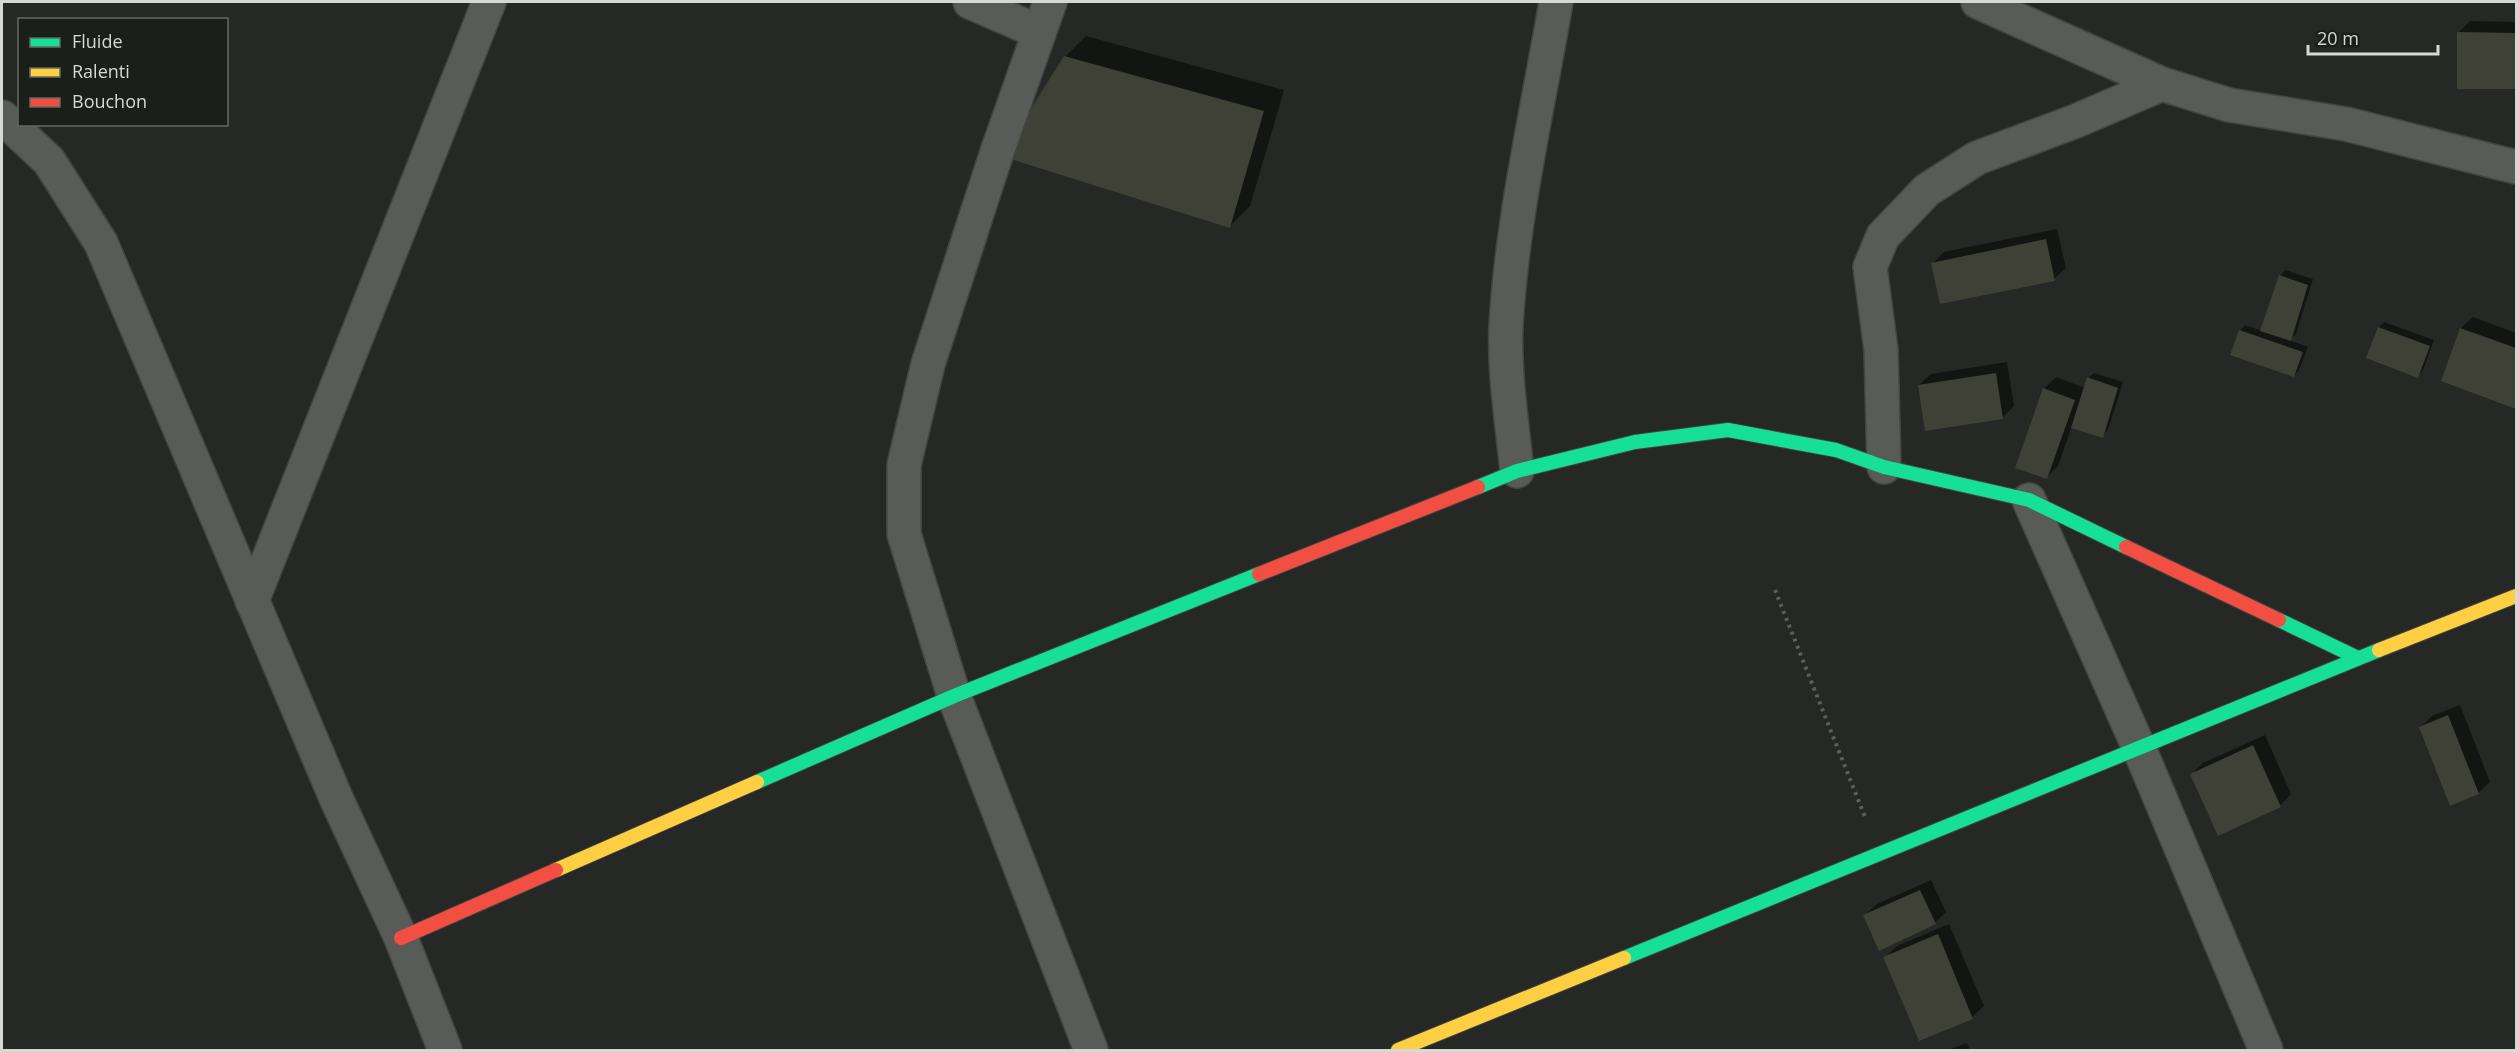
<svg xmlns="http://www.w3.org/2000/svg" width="2518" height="1052" font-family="'Open Sans',sans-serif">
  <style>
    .shadow { fill: #0007 }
    .building { fill: #3f4136 }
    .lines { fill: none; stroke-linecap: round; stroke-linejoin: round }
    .street-casing { stroke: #424541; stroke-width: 36 }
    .fast-casing { stroke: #424541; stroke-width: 16 }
    .slow-casing { stroke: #424541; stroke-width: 16 }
    .jam-casing { stroke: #424541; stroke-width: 16 }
    .path { stroke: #5b5e5a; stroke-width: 4; stroke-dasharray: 3 4.5; stroke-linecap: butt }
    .street { stroke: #595b58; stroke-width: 33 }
    .fast { stroke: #16e098; stroke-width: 14 }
    .slow { stroke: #ffcf43; stroke-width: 14 }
    .jam { stroke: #f24e42; stroke-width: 14 }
  </style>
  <rect width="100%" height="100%" fill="#252824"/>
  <g class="shadow">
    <path d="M2470,21L2516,22V88L2458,87L2459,32Z"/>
    <path d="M1086,36L1284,90L1250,206L1229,227L1065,57Z"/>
    <path d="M2057,229L2066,268L2054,279L1933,263L1944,252Z"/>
    <path d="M2285,270L2313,279L2296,334L2289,340L2308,347L2299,370L2294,376L2240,331L2245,325L2262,331L2280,276Z"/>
    <path d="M2473,317L2516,333V407L2443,380L2461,328Z"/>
    <path d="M2384,322L2434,340L2423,370L2418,376L2379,327Z"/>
    <path d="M2007,362L2014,406L2002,418L1919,385L1931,374Z"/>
    <path d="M2094,373L2123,382L2108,430L2102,436L2072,426L2058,466L2047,477L2044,389L2056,377L2085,388L2088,378Z"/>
    <path d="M2460,705L2490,782L2478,793L2421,727L2432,716Z"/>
    <path d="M2265,735L2291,794L2280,806L2191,775L2203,763Z"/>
    <path d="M1931,880L1946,912L1935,923L1865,915L1877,904Z"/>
    <path d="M1949,924L1984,1006L1972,1017L1919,1039L1885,957L1897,946Z"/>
    <path d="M1967,1043L1970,1050H1948Z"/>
  </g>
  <g class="building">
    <path d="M2457,32L2516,33V89H2457Z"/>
    <path d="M1064,56L1264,111L1230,228L1001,156Z"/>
    <path d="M2046,239L2055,281L1940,304L1931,263Z"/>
    <path d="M2279,275L2308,285L2291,341L2260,331Z"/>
    <path d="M2378,327L2430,346L2418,378L2366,358Z"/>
    <path d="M2460,328L2516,348V409L2441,381Z"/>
    <path d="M2239,330L2303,352L2294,377L2230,355Z"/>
    <path d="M1996,373L2003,419L1925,431L1918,385Z"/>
    <path d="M2087,377L2118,388L2103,438L2071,428Z"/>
    <path d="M2043,388L2075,400L2047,479L2015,468Z"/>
    <path d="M2448,715L2479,794L2450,806L2419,727Z"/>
    <path d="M2253,745L2281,807L2218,836L2190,774Z"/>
    <path d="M1920,890L1936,924L1879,951L1863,915Z"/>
    <path d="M1938,934L1973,1019L1919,1041L1883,957Z"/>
  </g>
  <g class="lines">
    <g class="street-casing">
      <g id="street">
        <path d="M970,2L1039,32"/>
        <path d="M1050,2L997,152L928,364L904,465V534L954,696L1091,1050"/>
        <path d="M1978,2L2162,84L2229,105L2346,124L2516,167"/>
        <path d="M2,117L49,161L101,243L336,798L401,938L445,1050"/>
        <path d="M1884,467L1881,350L1870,267L1883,236L1927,190L1977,158L2076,121L2162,84"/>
        <path d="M1517,471C1512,423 1504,374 1506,326C1512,218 1538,108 1556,2"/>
        <path d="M2029,500L2139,748L2266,1050"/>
        <path d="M252,601L489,2"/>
      </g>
    </g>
    <g class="fast-casing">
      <g id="fast">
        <path d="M1478,487L1517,471L1635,442L1728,430L1836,450L1884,467L2029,500L2126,547"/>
        <path d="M2279,620L2358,658"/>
        <path d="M757,782L954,696L1259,574"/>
        <path d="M1624,958L2379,650"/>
      </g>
    </g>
    <g class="slow-casing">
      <g id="slow">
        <path d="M2379,650L2516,596"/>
        <path d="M556,870L757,782"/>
        <path d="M1398,1050L1624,958"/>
      </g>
    </g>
    <g class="jam-casing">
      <g id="jam">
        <path d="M2126,547L2279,620"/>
        <path d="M1259,574L1478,487"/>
        <path d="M401,938L556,870"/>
      </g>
    </g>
    <path class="path" d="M1775,590L1865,817"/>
    <use href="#street" class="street"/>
    <use href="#fast" class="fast"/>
    <use href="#slow" class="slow"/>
    <use href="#jam" class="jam"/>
  </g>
  <rect width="2518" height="1052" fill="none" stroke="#d5d9d4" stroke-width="6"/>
  <rect x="18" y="18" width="210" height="108" fill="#1a1f19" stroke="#656964" stroke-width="1.5"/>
  <rect x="30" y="38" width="30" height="9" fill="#16e098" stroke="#656964" stroke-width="1.5"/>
  <text x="72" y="48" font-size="18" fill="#d5d9d4">Fluide</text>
  <rect x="30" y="68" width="30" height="9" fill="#ffcf43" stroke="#656964" stroke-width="1.5"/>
  <text x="72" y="78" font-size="18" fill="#d5d9d4">Ralenti</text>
  <rect x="30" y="98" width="30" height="9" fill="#f24e42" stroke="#656964" stroke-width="1.5"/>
  <text x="72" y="108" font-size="18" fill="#d5d9d4">Bouchon</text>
  <path d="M2308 45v9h130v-9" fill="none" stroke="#d5d9d4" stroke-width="3"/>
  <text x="2317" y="45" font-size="18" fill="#d5d9d4" stroke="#1a1f19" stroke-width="4.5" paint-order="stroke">20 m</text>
</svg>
